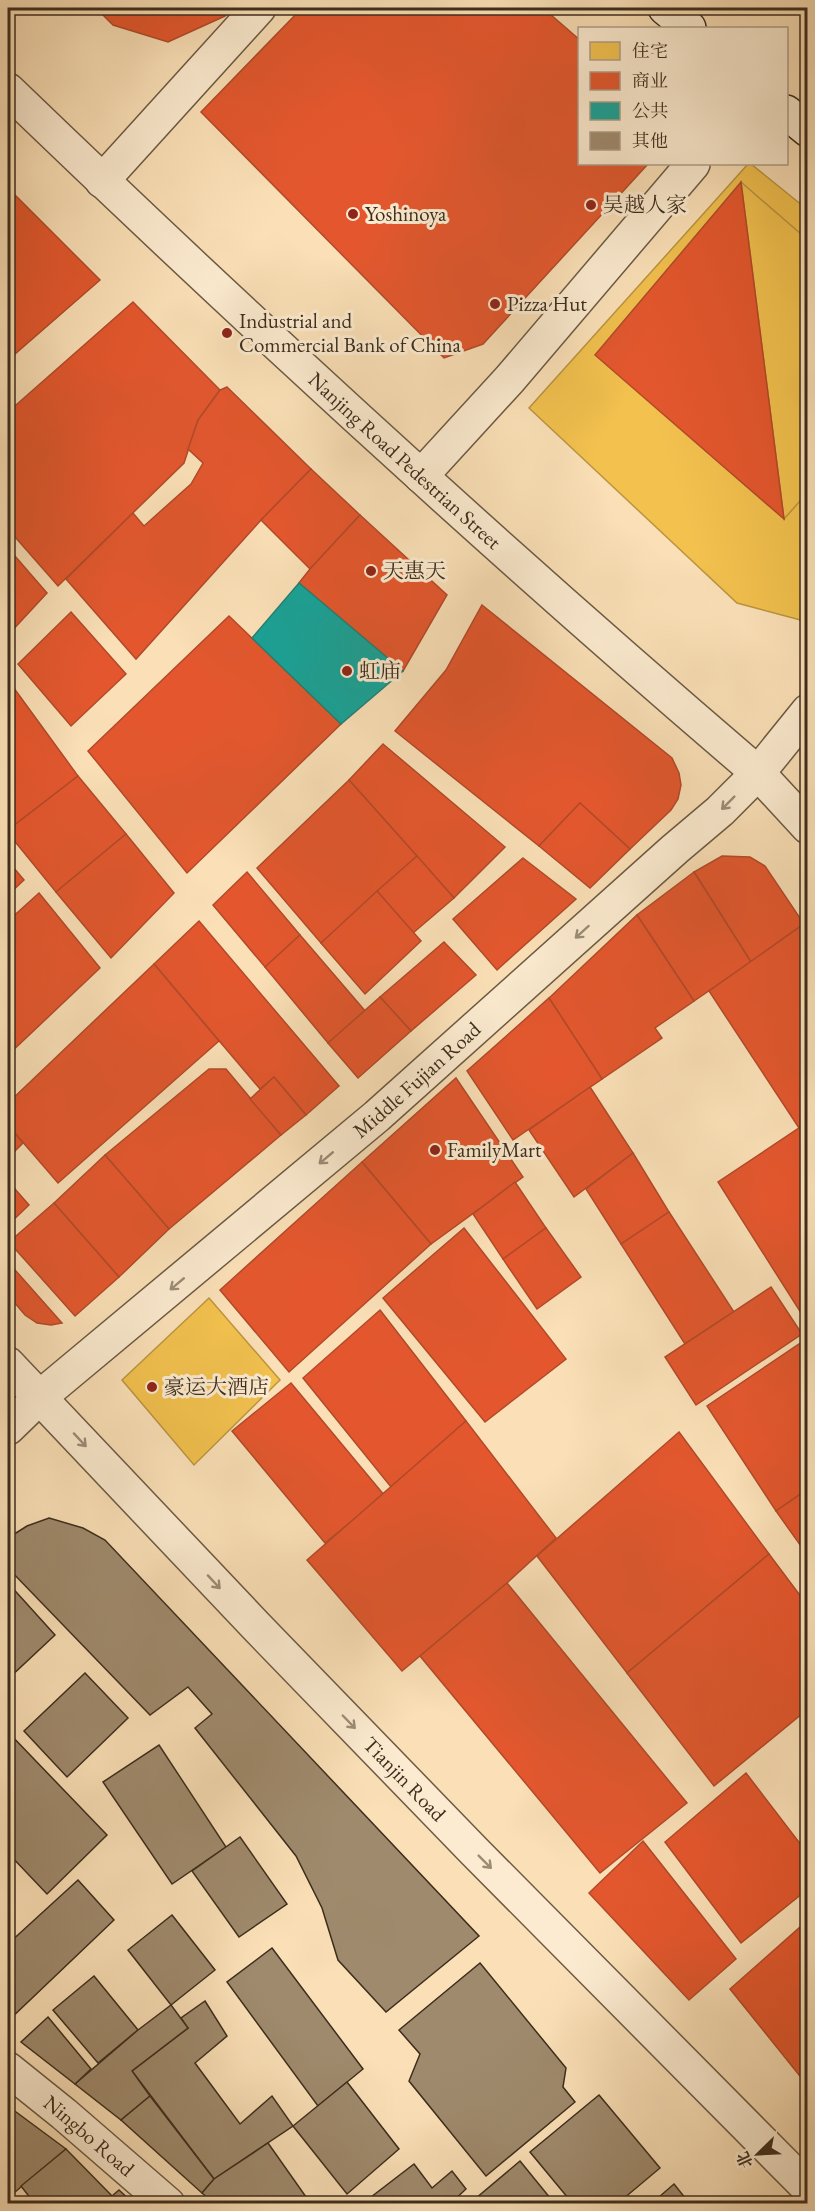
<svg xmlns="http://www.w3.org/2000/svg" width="815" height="2211" font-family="'EB Garamond','Noto Serif SC',serif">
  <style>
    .homes { fill: #f2c14e; stroke: #bb953f; stroke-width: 1.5 }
    .shops { fill: #e4572e; stroke: #b24a29; stroke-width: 1.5 }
    .public { fill: #17a398; stroke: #228073; stroke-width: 1.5 }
    .building { fill: #9f8a6d; stroke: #3c2d1c; stroke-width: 1.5 }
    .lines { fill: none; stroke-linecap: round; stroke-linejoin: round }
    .pedestrian-casing { stroke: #6c5a43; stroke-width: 36 }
    .minor-casing { stroke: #6c5a43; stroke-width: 36 }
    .tertiary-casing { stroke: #6c5a43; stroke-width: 36 }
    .secondary-casing { stroke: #3c2d1c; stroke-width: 36 }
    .pedestrian { stroke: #fcebd0; stroke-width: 33 }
    .minor { stroke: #fcebd0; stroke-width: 33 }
    .tertiary { stroke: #fcebd0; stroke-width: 33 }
    .secondary { stroke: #fcebd0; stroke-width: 33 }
    .oneway { stroke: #9c8c76 }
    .poi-dot { fill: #8f2418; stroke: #fcebd0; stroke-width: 2 }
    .labels { text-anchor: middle; stroke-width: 6; stroke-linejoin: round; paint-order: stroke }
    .poi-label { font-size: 21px; fill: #3c2d1c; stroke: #fcebd0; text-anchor: start }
    .street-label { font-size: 21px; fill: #3c2d1c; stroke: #fcebd0 }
  </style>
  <rect width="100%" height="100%" fill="#fbe0b7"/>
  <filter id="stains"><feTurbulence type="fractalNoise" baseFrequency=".00333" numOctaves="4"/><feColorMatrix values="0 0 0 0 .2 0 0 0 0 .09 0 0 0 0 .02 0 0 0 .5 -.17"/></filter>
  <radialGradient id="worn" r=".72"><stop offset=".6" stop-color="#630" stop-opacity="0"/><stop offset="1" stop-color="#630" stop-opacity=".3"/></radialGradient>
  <g class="homes">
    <path d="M748,164H751L808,210V622L737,603L529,408Z"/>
    <path d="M741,182L808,240V492L784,519Z"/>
    <path d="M209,1298L280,1380L194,1465L122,1380Z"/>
  </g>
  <g class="shops">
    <path d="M96,8H234L225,16L168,42L113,25Z"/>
    <path d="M302,8H543L580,40V164H648L483,344L444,358L201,112Z"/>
    <path d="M741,182L784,519L595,355Z"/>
    <path d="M8,188L100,280L8,360Z"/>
    <path d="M133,302L220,390L198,420L184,463L58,586L8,529V412Z"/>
    <path d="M227,387L311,469L261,520L136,659L66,579L133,513L144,526L191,484L203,463L188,449L198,420L220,390Z"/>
    <path d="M311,469L360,515L310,569L261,520Z"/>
    <path d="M360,515L447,595L403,671L299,583L310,569Z"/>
    <path d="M8,548L47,593L8,635Z"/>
    <path d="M482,605L672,758L679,773L681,785L678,799L671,810L630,849L580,803L539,846L395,731L446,670Z"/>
    <path d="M71,612L126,674L71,726L18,664Z"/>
    <path d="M229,616L341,724L187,873L88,751Z"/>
    <path d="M8,680L78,776L8,830Z"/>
    <path d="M383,744L505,847L454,898L349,780Z"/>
    <path d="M78,776L126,834L56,892L8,833V830Z"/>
    <path d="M349,780L417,856L321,943L257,868Z"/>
    <path d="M580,803L630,849L590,888L539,846Z"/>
    <path d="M126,834L174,893L111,958L56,892Z"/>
    <path d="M417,856L454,898L413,933L377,891Z"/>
    <path d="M722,856L750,857L765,866L804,924L751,962L694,872Z"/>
    <path d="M523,858L576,899L497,970L453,919Z"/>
    <path d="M8,861L24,880L8,895Z"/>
    <path d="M247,872L300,935L265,967L213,905Z"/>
    <path d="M694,872L751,962L694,1001L637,915Z"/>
    <path d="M377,891L421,941L365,994L321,943Z"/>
    <path d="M39,893L100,968L8,1055V921Z"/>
    <path d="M637,915L694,1001L655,1028L662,1038L602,1079L549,998Z"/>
    <path d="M199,921L339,1086L306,1115L274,1077L260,1089L154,964Z"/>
    <path d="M808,921V1122L799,1128L709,991Z"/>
    <path d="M300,935L366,1012L328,1043L265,967Z"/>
    <path d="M444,942L476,975L411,1031L380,997Z"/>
    <path d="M154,964L219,1041L58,1183L8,1125V1103Z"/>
    <path d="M380,997L411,1031L358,1078L328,1043Z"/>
    <path d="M549,998L602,1079L513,1140L467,1071Z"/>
    <path d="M209,1069H226L281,1135L169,1229L105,1155Z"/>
    <path d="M274,1077L306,1115L281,1135L250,1099Z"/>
    <path d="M456,1078L523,1177L431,1244L362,1162Z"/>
    <path d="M590,1087L633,1153L574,1197L529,1130Z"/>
    <path d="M808,1122V1324L718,1182Z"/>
    <path d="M8,1125L23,1143L8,1158Z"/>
    <path d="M633,1153L669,1212L621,1244L586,1189Z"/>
    <path d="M105,1155L169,1229L119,1277L54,1203Z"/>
    <path d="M362,1162L431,1244L289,1372L220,1290Z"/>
    <path d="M8,1181L29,1205L8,1225Z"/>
    <path d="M515,1182L546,1228L503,1259L473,1214Z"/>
    <path d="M54,1203L119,1277L75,1316L9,1242Z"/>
    <path d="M669,1212L734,1312L685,1344L621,1244Z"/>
    <path d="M464,1228L566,1359L485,1422L383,1298Z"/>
    <path d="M546,1228L581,1277L537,1309L503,1259Z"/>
    <path d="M8,1262L62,1323L51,1325L37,1323L25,1315L8,1295Z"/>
    <path d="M771,1287L802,1334L696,1405L665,1357Z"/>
    <path d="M380,1310L466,1421L391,1487L303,1378Z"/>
    <path d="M808,1338V1489L776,1511L707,1406Z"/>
    <path d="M291,1383L384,1495L325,1543L232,1431Z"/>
    <path d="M466,1421L556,1538L507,1583L402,1671L307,1560Z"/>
    <path d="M679,1432L769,1554L627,1673L537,1556Z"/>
    <path d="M808,1489V1556L776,1511Z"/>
    <path d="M769,1554L808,1606V1709L714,1786L627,1673Z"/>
    <path d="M507,1583L687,1803L600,1873L420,1656Z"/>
    <path d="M746,1773L808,1854V1889L741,1943L665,1842Z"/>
    <path d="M643,1841L736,1959L689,2000L589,1893Z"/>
    <path d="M808,1920V2086L730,1989Z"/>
  </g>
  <path class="public" d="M299,583L403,671L341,724L252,638Z"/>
  <g class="building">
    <path d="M49,1518L83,1528L105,1540L479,1936L386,2012L338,1960L322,1908L296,1856L195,1728L212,1714L188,1687L150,1715L8,1568V1538L27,1526Z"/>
    <path d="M8,1583L55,1635L8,1679Z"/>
    <path d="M85,1673L128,1718L67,1777L24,1731Z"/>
    <path d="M8,1732L107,1835L47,1894L8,1853Z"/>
    <path d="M159,1745L226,1847L172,1884L103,1782Z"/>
    <path d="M240,1837L287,1904L239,1937L192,1871Z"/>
    <path d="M78,1880L114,1920L8,2021V1944Z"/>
    <path d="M172,1915L215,1970L171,2005L128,1950Z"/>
    <path d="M272,1948L363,2069L318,2106L227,1982Z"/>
    <path d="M480,1963L566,2068L563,2087L575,2102L486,2176L409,2081L420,2054L399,2030Z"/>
    <path d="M94,1976L138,2030L98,2063L53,2010Z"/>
    <path d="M205,2001L227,2036L195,2063L240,2124L272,2096L293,2126L214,2179L132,2071L188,2028L181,2018Z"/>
    <path d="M171,2005L188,2028L132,2071L150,2096L121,2120L75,2084L138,2030Z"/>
    <path d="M48,2017L91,2069L75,2084L21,2042Z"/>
    <path d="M347,2082L399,2149L347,2194L293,2126Z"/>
    <path d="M599,2095L660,2168L617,2204H573L530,2152Z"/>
    <path d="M150,2096L214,2179L202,2193L121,2120Z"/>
    <path d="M8,2106L66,2149L8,2198Z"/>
    <path d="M268,2143L311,2204H214L202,2193L214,2179Z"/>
    <path d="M66,2149L112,2196L103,2204H35L21,2186Z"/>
    <path d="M520,2161L555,2204H469Z"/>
    <path d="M414,2164L432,2188L452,2171L466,2189L450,2204H362Z"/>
    <path d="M674,2184L690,2204H651Z"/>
    <path d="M119,2190L134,2204H103L112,2196Z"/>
  </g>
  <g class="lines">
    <g class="pedestrian-casing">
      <g id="pedestrian">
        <path id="s1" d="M8,90C251,324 501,553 758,773L808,827"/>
        <path d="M102,181L259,8"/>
        <path d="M421,476L509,380L693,164"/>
      </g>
    </g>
    <g class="minor-casing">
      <g id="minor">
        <path id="s2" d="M8,1364L256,1626L474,1851L808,2188"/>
        <path id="s3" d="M8,2069L64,2114L168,2204"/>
      </g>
    </g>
    <g class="tertiary-casing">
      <g id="tertiary">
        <path id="s4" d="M8,1428L40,1397L377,1116L675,849L720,811L758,773L808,711"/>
      </g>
    </g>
    <g class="secondary-casing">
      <g id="secondary">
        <path d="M665,8L689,28"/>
        <path d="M786,112L808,130"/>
      </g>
    </g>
    <use href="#pedestrian" class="pedestrian"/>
    <use href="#minor" class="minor"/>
    <use href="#tertiary" class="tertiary"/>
    <use href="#secondary" class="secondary"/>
  </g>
  <defs><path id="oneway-shaft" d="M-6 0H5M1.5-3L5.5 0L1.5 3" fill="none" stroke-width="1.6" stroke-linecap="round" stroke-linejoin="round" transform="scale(1.5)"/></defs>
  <g class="oneway">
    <use href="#oneway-shaft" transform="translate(728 803) rotate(135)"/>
    <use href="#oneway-shaft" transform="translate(582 932) rotate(138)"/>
    <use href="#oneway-shaft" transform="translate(326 1158) rotate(140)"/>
    <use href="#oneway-shaft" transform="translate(177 1284) rotate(140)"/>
    <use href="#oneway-shaft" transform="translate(80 1440) rotate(47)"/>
    <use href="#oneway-shaft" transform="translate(214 1582) rotate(47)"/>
    <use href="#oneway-shaft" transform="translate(349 1722) rotate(46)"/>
    <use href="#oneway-shaft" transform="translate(485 1862) rotate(45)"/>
  </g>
  <g class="poi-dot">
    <circle cx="591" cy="205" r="6"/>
    <circle cx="353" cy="214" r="6"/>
    <circle cx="495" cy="304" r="6"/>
    <circle cx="227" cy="333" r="6"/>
    <circle cx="371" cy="571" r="6"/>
    <circle cx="347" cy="671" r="6"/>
    <circle cx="435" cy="1150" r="6"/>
    <circle cx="152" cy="1387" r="6"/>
  </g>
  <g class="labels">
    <g class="poi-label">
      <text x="603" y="212">吴越人家</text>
      <text x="365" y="221">Yoshinoya</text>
      <text x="507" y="311">Pizza Hut</text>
      <text x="239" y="328">Industrial and<tspan x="239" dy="24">Commercial Bank of China</tspan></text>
      <text x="383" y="578">天惠天</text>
      <text x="359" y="678">虹庙</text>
      <text x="447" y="1157">FamilyMart</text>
      <text x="164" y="1394">豪运大酒店</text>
    </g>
    <g class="street-label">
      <text dy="7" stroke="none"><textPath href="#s1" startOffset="543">Nanjing Road Pedestrian Street</textPath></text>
      <text dy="7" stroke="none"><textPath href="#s4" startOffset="537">Middle Fujian Road</textPath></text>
      <text dy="7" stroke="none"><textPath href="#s2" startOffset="574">Tianjin Road</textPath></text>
      <text dy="7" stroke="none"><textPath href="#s3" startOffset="105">Ningbo Road</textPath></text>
    </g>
  </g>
  <rect width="815" height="2211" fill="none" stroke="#fbe0b7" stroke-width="30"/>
  <rect x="9" y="9" width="797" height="2193" fill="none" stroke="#3c2d1c" stroke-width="3"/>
  <rect x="15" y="15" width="785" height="2181" fill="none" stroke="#3c2d1c" stroke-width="1.5"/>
  <rect x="578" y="27" width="210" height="138" fill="#fcebd0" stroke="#af9f88" stroke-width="1.5"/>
  <rect x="590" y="42" width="30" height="18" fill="#f2c14e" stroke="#af9f88" stroke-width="1.5"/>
  <text x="632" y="57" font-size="18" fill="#3c2d1c">住宅</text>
  <rect x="590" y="72" width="30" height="18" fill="#e4572e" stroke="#af9f88" stroke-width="1.5"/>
  <text x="632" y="87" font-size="18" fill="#3c2d1c">商业</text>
  <rect x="590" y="102" width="30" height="18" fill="#17a398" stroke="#af9f88" stroke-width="1.5"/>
  <text x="632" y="117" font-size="18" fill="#3c2d1c">公共</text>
  <rect x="590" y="132" width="30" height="18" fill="#9f8a6d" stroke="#af9f88" stroke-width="1.5"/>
  <text x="632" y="147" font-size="18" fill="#3c2d1c">其他</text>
  <g transform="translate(758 2154) rotate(246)" stroke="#fcebd0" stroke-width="4.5" paint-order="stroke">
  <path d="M0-4.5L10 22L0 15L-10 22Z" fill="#3c2d1c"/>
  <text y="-9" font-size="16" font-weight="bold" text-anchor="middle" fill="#3c2d1c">北</text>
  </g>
  <rect width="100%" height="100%" filter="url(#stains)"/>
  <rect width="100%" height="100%" fill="url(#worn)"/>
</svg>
